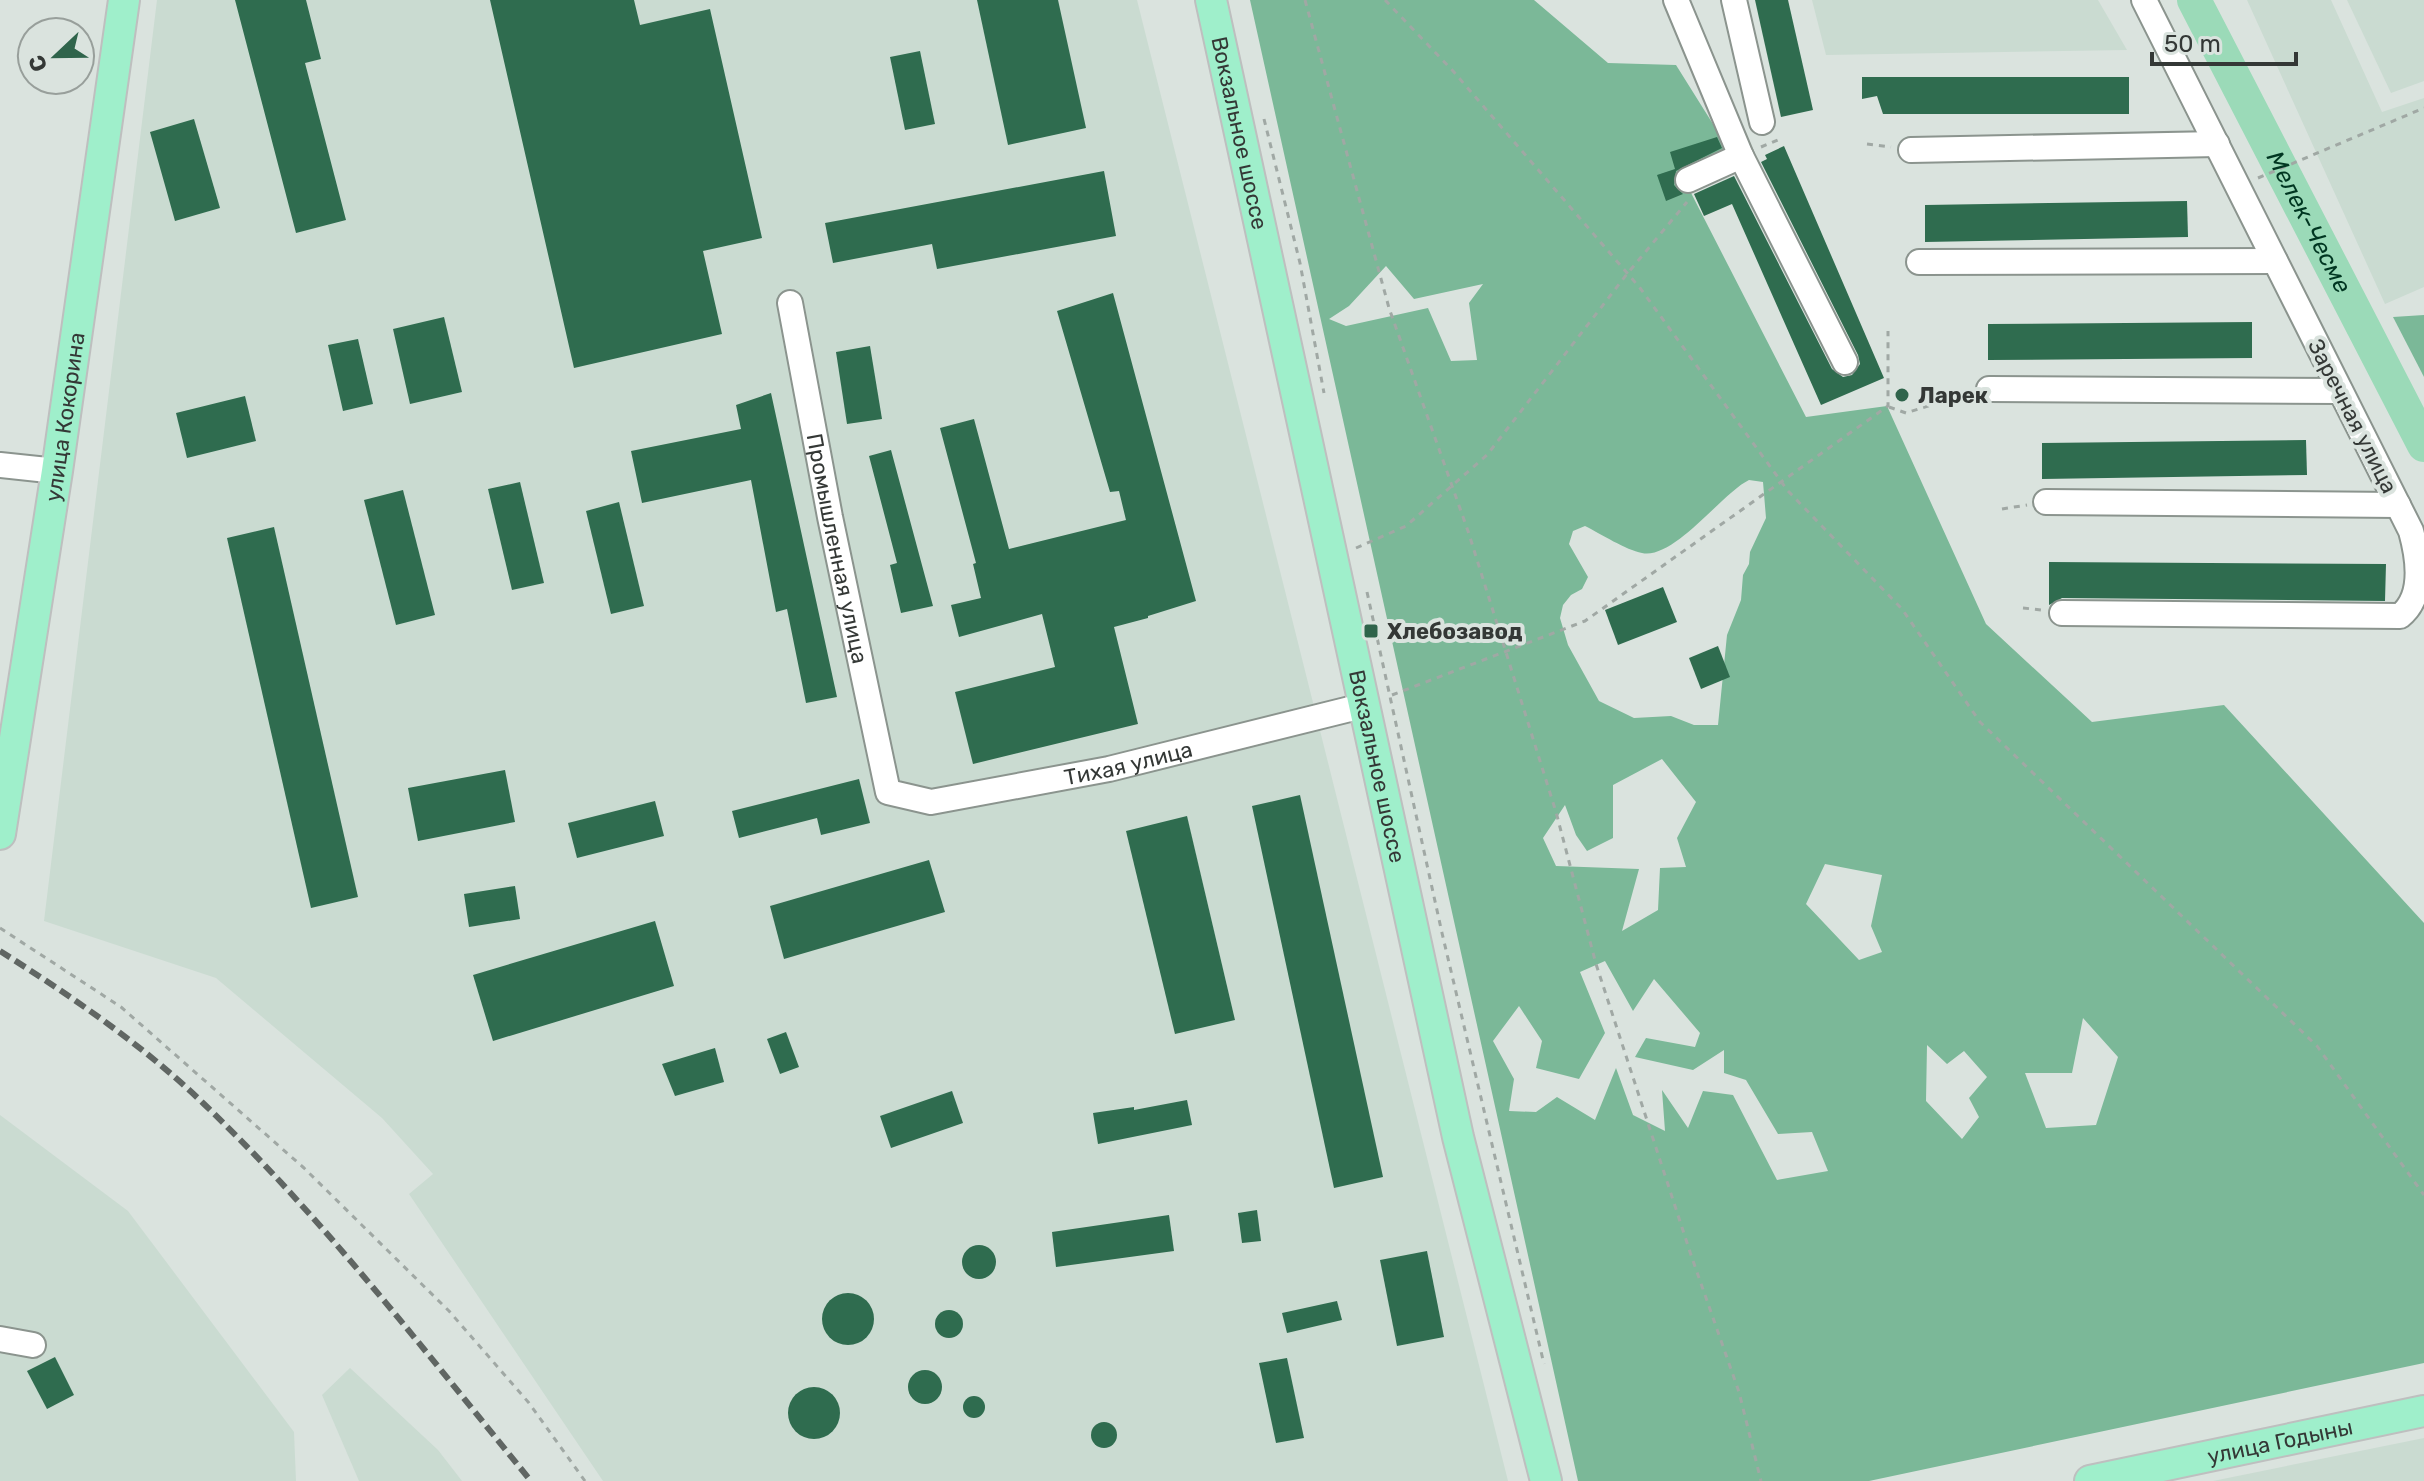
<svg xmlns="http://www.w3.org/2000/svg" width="2424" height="1481" font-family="Rubik,sans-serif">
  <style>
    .built { fill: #cadbd1 }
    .forest { fill: #7bb898; fill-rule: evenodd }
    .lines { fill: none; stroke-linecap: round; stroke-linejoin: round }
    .river { stroke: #9bdab8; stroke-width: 34 }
    .building { fill: #2f6c4f }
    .minor-casing { stroke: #8b948e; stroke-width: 28 }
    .major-casing { stroke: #bebfbf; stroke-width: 34 }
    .path { stroke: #a0a8a4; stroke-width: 3; stroke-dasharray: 6 6; stroke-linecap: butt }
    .minor { stroke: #fff; stroke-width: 24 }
    .major { stroke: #9fefcb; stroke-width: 30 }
    .rail { stroke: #606663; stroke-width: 6; stroke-dasharray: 12 6; stroke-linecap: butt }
    .poi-dot { fill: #2f644b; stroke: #dae3de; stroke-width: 3 }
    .labels { text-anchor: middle; stroke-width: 8; stroke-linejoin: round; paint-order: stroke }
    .street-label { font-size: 22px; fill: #343836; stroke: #dae3de }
    .poi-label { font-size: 22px; font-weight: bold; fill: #343836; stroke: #dae3de; text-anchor: start }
    .water-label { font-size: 24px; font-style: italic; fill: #003621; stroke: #dae3de }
  </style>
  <rect width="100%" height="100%" fill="#dae3de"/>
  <g class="built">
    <path d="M157,0H1137L1508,1481H603L409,1194L433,1174L382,1118L216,978L44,921Z"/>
    <path d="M1812,0H2098L2127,50L1826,55Z"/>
    <path d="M2247,0H2331L2382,112L2424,98V287L2385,304Z"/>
    <path d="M2347,0H2424V81L2391,93Z"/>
    <path d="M0,1115L128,1211L294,1432L296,1481H0Z"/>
    <path d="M350,1368L438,1450L462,1481H359L322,1395Z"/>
    <path d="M2424,1438V1481H2213Z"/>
  </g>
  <g class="forest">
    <path d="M1250,0H1534L1608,63L1676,65L1733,156L1689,189L1806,417L1887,406L1986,624L2092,722L2224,705L2424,923V1363L1869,1481H1578ZM1386,266L1414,299L1483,284L1469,303L1477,360L1451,361L1428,308L1346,326L1329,319L1349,306ZM1749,480L1763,482L1766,518L1750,552L1749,564L1743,575L1741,600L1727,635L1718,725H1694L1671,716L1634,718L1599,701L1568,645L1560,618L1563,605L1571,595L1582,589L1588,577L1569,544L1573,531L1585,526C1601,534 1626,550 1642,553C1674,560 1722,493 1749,480ZM1662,759L1696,802L1677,838L1686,867L1660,868L1658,910L1622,931L1639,869L1556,866L1543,838L1565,805L1576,835L1587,851L1613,838V785ZM1825,864L1882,875L1871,926L1882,952L1859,960L1806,904ZM1605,961L1633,1011L1654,979L1700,1033L1695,1047L1646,1038L1635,1057L1693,1070L1724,1050V1073L1746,1080L1778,1134L1812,1132L1828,1171L1777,1180L1733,1095L1703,1091L1688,1128L1662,1090L1665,1131L1633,1115L1616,1068L1595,1120L1557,1097L1536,1112L1509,1111L1514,1079L1493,1041L1519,1006L1542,1041L1536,1068L1579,1079L1605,1033L1580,972ZM2083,1018L2118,1057L2096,1125L2046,1128L2025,1073H2072ZM1927,1045L1947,1064L1964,1051L1987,1077L1969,1098L1979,1117L1962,1139L1926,1101Z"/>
    <path d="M2424,315V377L2393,317Z"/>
  </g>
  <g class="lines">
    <path class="river" id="s1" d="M2194,0L2424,445"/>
  </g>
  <g class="building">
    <path d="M235,0H306L321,59L305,63L346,220L296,233Z"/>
    <path d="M490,0H634L640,25L710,9L762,238L703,251L722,334L574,368Z"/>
    <path d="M977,0H1058L1086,128L1008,145Z"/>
    <path d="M1755,0H1788L1813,110L1781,117Z"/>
    <path d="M920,51L935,124L905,130L890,57Z"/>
    <path d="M1862,77H2129V114H1883L1877,96L1862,99Z"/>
    <path d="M194,119L220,208L175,221L150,132Z"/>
    <path d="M1717,137L1722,148L1676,171L1674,185L1683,194L1666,201L1657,175L1675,169L1670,152Z"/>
    <path d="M1784,146L1884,378L1821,405L1732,204L1704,216L1694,194L1734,176L1832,369L1843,377L1852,375L1860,364L1858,355L1761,162L1767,159L1765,155Z"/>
    <path d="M1104,171L1116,236L937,269L932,244L833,263L825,223Z"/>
    <path d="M2187,201L2188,237L1925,242V205Z"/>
    <path d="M1113,293L1196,601L1148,616V618L1114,627L1138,724L973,764L955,692L1055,667L1042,614L959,637L951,605L981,598L973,564L976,563L940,428L974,419L1009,549L1126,520L1119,491L1110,492L1057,311Z"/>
    <path d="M444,317L462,392L410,404L393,329Z"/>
    <path d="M2252,322V358L1988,360V324Z"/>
    <path d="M358,339L373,404L343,411L328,345Z"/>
    <path d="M870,346L882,419L847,424L836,352Z"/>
    <path d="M771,393L837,697L806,703L787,609L776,612L751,480L642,503L631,451L741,429L736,405Z"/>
    <path d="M245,396L256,441L187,458L176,413Z"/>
    <path d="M2306,440L2307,475L2042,479V443Z"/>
    <path d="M891,450L933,606L901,613L890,565L897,563L869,456Z"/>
    <path d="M520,482L544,583L512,590L488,489Z"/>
    <path d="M403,490L435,615L396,625L364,500Z"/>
    <path d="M619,502L644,606L611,614L586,511Z"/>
    <path d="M274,527L358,897L311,908L227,538Z"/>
    <path d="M2049,562L2386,564L2385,601L2062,598L2049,605Z"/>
    <path d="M1663,587L1677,622L1618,645L1605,610Z"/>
    <path d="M1718,646L1730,677L1701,689L1689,658Z"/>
    <path d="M505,770L515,822L418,841L408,788Z"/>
    <path d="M859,779L870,823L821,835L817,818L739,838L732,811Z"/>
    <path d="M1300,795L1383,1177L1334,1188L1252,806Z"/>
    <path d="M655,801L664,836L577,858L568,823Z"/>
    <path d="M1187,816L1235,1020L1175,1034L1126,831Z"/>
    <path d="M929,860L945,912L784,959L770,906Z"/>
    <path d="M515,886L520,919L469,927L464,894Z"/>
    <path d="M655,921L674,986L493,1041L473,975Z"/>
    <path d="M786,1032L799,1067L780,1074L767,1039Z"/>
    <path d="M715,1048L724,1082L675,1096L662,1064Z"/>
    <path d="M952,1091L963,1123L891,1148L880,1116Z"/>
    <path d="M1187,1100L1192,1125L1098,1144L1093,1113L1134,1107V1110Z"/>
    <path d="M1257,1210L1261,1241L1242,1243L1238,1213Z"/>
    <path d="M1169,1215L1174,1251L1056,1267L1052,1232Z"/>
    <circle cx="979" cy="1262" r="17"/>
    <path d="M1427,1251L1444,1337L1397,1346L1380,1260Z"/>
    <circle cx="848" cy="1319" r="26"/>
    <path d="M1337,1301L1342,1320L1287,1333L1282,1313Z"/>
    <circle cx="949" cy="1324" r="14"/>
    <path d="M55,1357L74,1395L47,1409L27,1371Z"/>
    <path d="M1287,1358L1304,1438L1276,1443L1259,1363Z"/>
    <circle cx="925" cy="1387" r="17"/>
    <circle cx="814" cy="1413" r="26"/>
    <circle cx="974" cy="1407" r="11"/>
    <circle cx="1104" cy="1435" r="13"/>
  </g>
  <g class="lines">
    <g class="minor-casing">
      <g id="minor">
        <path d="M1676,0L1741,156L1845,362"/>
        <path d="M1734,0L1762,122"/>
        <path d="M1911,150L2217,144"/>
        <path d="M1688,180L1741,156"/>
        <path d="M1919,262L2275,261"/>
        <path id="s2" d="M790,303L830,517L888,792L931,802L1109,769L1366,705"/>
        <path d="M1989,389L2340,391"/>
        <path d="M0,465L57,471"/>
        <path d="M2046,502L2398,505"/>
        <path d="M2062,613L2400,616C2424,597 2419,560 2411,531L2144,0"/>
        <path d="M0,1339L33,1345"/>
      </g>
    </g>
    <g class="major-casing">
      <g id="major">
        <path id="s3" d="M1211,0L1458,1137L1546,1481"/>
        <path id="s4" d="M0,834L57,471L124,0"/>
        <path id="s5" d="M2090,1481L2424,1411"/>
      </g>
    </g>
    <g class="path">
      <path d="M1305,0L1389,308L1468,531L1556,812L1596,964L1691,1255L1739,1392L1761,1481"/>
      <path d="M1385,0L1453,71L1640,288L1788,491L1902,609L1980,722L2317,1046L2424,1195"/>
      <path d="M1264,119L1300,263L1324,393"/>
      <path d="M1867,144L1891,147"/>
      <path d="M1761,147L1780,139"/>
      <path d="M2258,178L2424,108"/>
      <path d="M1889,407L1906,413L1969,393"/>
      <path d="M2002,509L2027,505"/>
      <path d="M1356,548L1406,526L1487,455L1627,274L1687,202"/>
      <path d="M1367,592L1442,933L1544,1364"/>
      <path d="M2023,608L2042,610"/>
      <path d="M1392,695L1585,621L1888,406V331"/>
      <path d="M0,928L121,1007L304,1168L449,1311L529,1403L585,1481"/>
    </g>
    <use href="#minor" class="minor"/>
    <use href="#major" class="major"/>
    <path class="rail" d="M0,951C71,996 143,1045 204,1104C324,1219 426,1353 531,1481"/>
  </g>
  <g class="poi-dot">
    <circle cx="1902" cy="395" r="8"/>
    <rect x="1363" y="623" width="16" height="16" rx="4"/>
  </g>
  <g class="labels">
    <g class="street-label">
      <text dy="8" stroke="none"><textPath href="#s3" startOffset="136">Вокзальное шоссе</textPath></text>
      <text transform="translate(2353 416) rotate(63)" y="8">Заречная улица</text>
      <text dy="8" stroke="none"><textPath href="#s4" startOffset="422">улица Кокорина</textPath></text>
      <text dy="8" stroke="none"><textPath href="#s2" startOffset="250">Промышленная улица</textPath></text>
      <text dy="8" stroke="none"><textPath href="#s2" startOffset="744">Тихая улица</textPath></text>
      <text dy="8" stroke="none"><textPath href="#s3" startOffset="784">Вокзальное шоссе</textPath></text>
      <text dy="8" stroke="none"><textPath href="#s5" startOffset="194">улица Годыны</textPath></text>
    </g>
    <g class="poi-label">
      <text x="1918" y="403">Ларек</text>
      <text x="1387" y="639">Хлебозавод</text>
    </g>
    <g class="water-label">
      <text dy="8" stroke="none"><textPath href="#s1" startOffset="250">Мелек-Чесме</textPath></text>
    </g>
  </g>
  <g transform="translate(56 56) rotate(248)"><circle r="38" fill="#dae3de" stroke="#989f9b" stroke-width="2"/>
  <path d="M0-6L14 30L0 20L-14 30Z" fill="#2f644b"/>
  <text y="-12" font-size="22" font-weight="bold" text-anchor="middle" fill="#343836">С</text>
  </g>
  <path d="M2152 52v12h144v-12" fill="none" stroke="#343836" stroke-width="4"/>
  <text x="2164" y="52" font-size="24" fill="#343836" stroke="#dae3de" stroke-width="6" paint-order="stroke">50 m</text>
</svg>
